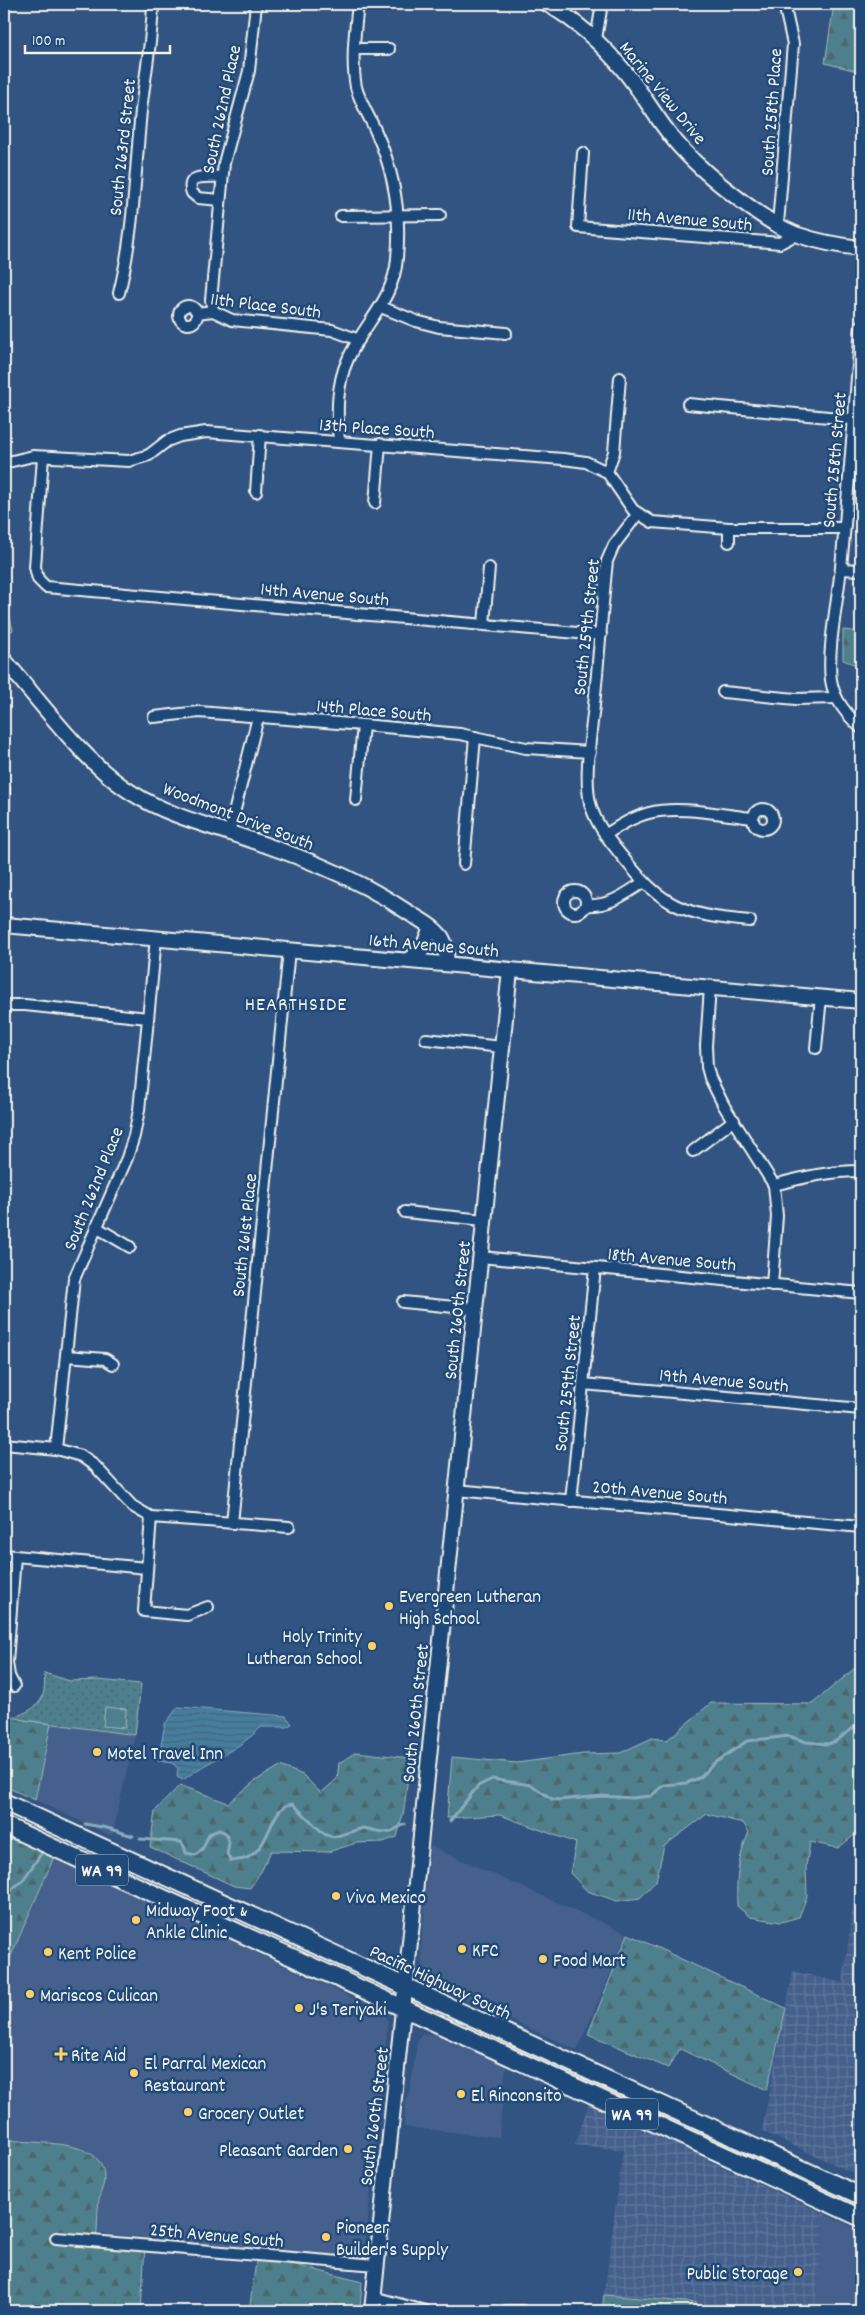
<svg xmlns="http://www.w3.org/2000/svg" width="865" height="2315" font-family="Dekko,sans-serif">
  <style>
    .built { fill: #45608c }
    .industrial { fill: url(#industrial-grid) }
    .forest { fill: url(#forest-firs); stroke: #a1b8ba }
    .park { fill: url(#park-dots); stroke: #a1b8ba }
    .pitch { fill: #4e808c; stroke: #a1b8ba }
    .water { fill: url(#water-rules); stroke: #8aabbc }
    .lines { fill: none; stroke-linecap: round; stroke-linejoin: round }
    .stream { stroke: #8aabbc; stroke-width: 3 }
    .minor-casing { stroke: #f4f1e8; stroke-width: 14 }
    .secondary-casing { stroke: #f4f1e8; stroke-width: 18 }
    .primary-casing { stroke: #f4f1e8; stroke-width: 20 }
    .minor { stroke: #1f4a7a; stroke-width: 10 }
    .secondary { stroke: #1f4a7a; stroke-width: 14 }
    .primary { stroke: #1f4a7a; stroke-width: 16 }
    .poi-dot { fill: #ffd166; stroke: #1f4a7a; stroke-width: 2 }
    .labels { text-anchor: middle; stroke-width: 5; stroke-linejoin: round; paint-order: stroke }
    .shield { fill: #1f4a7a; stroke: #b4bfc7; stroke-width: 1 }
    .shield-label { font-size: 18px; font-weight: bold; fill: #f4f1e8 }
    .street-label { font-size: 19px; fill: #f4f1e8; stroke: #1f4a7a }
    .poi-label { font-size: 19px; fill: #f4f1e8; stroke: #1f4a7a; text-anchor: start }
    .neighbourhood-label { font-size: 20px; letter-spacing: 1px; fill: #f4f1e8; stroke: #1f4a7a }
  </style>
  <defs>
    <pattern id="industrial-grid" width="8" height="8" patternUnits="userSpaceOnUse" patternTransform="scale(1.25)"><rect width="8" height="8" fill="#45608c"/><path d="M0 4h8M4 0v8" fill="none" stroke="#60779c"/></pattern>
    <pattern id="forest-firs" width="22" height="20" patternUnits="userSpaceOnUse" patternTransform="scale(1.25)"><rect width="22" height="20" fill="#4e808c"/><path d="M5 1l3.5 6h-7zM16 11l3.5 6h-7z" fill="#4c676c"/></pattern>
    <pattern id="park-dots" width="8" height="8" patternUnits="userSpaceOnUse" patternTransform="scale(1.25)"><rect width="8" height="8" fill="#4e808c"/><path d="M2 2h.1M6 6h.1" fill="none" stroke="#4c676c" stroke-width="1.8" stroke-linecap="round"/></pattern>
    <pattern id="water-rules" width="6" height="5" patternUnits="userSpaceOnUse" patternTransform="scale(1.25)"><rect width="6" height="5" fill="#447d9e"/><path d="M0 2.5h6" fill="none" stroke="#466576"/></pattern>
  </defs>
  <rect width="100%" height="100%" fill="#325483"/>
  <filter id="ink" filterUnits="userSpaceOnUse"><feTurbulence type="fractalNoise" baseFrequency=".02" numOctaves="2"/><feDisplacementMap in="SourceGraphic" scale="10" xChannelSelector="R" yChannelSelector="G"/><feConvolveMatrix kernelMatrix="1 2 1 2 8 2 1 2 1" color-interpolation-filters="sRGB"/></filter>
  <g filter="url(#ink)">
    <g class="built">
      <path d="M51,1724L135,1735L112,1836L35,1800Z"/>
      <path d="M430,1846L628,1934L577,2050L447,1991L432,1983L425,1975L422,1965L421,1948Z"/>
      <path d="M54,1857L384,2013L388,2020L365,2248L356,2258L97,2233L99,2197L104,2180L83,2148L4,2138V1972Z"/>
      <path d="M434,2033L506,2065L499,2137L404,2127L406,2100L410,2091L417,2042L421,2035Z"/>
      <path d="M825,2214L861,2231V2311H815Z"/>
    </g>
    <g class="industrial">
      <path d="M861,1841V2177L762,2131L793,1971L843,1983Z"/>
      <path d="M590,2100L710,2161L825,2214L815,2311H696L697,2303L604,2295L623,2150L575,2145Z"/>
    </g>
    <g class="forest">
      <path d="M834,4H861V72L825,63Z"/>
      <path d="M4,592L13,630L4,636Z"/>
      <path d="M843,630L861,632V663L854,664L843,660Z"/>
      <path d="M861,1663V1830L838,1848L810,1842L806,1867L807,1896L799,1917L781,1922L750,1917L737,1906C736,1879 738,1857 749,1832L743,1823L707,1814L664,1846L656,1881L640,1898L617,1901L587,1891L570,1873L576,1843L500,1815L447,1818L452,1757L517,1763L583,1754L620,1753L652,1738L667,1740L711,1703L812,1704Z"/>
      <path d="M4,1713L24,1720L51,1724L35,1800L4,1786Z"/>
      <path d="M356,1752L410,1758L404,1810L397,1837L383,1842L356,1843L328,1852L271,1851L262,1870L250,1888L234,1886L150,1847L155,1811L180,1785L228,1803L255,1781L280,1766L303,1775L321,1793L337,1779L339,1763Z"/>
      <path d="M4,1836L54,1857L4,1972Z"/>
      <path d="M628,1934L786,2008L767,2090L680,2049L668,2068L588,2034Z"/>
      <path d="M4,2138C32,2147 106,2134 104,2180C104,2186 100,2192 99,2199C97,2213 98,2227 96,2241L145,2246L141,2311H4Z"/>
      <path d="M257,2255L362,2282L360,2311H249Z"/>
      <path d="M604,2295L697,2303L696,2311H602Z"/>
    </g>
    <path class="park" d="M44,1673L70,1681L97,1680L141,1684L135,1735L24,1720L14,1717C39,1708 47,1700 44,1673Z"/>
    <path class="pitch" d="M105,1707L126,1709L125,1728L103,1726Z"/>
    <path class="water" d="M178,1707L286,1716L292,1724L287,1727H261C240,1750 208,1760 183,1780L177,1777L178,1768L172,1763L158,1761L165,1724Z"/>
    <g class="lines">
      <g class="stream">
        <path d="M450,1821L478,1786L492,1779L531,1785L552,1799L559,1800L602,1796L632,1798L651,1796L664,1785L687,1783L701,1777L713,1764L747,1741L789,1736L806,1742L828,1744L836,1741L861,1722"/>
        <path d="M85,1824L107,1828L133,1836"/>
        <path d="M140,1839L181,1842L184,1846L186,1853L196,1855L203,1848L209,1834L219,1830L226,1833L229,1843L227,1854L231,1861C236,1860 242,1860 247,1858C273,1845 269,1805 293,1804L320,1830L326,1835L334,1837L363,1828L382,1832L392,1831L405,1824"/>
        <path d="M4,1896L23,1880L41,1854"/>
      </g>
      <g class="minor-casing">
        <g id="minor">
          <path d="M596,39L602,4"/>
          <path d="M354,49H389"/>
          <path d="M583,153L578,227L780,243L797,234"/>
          <path d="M220,200L198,198L192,193C184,173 210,177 222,177"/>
          <path d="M341,216L440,215"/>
          <path d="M778,224L793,44L784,4"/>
          <path d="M119,293C134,234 135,172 141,111C145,75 152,40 153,4"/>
          <circle cx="188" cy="315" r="9"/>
          <path d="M381,307L416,321L439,327L506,333"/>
          <path d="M213,311L211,300L224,163L249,71L256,4"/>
          <path d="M197,313L213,311L232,320L332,330L359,340"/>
          <path d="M861,325C855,405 849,486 841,567C838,600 827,649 831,680C834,700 847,715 861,728"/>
          <path d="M688,404L861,420"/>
          <path d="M339,441C337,413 336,385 348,359C364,323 394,300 397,258C401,215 394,171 376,132C370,117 360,103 356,87C351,60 355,31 358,4"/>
          <path d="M43,457L35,567L38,579L46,587L601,635"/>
          <path d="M4,463L33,456L129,461L149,455L167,441L180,436L206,432L563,459L586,462L607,472L633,510L652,522L729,528H844"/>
          <path d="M607,472L614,452L620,378"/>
          <path d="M256,492L260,435"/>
          <path d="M375,503L380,444"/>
          <path d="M637,515L614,545L607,561C602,609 599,657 594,705C591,734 584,775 590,803C595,823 608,839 621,855C663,908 684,915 750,921"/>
          <path d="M729,542V528"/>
          <path d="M841,569L861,570"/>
          <path d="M484,624L489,568"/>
          <path d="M723,692L796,699L836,698"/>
          <path d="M154,717L199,712L363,725L460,734L526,748L590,752"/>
          <path d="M4,788V818"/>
          <path d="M356,800L363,725"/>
          <circle cx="763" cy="819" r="10"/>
          <path d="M229,833L258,717"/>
          <path d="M605,835C619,826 633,817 649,813C679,805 722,815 753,818"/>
          <path d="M464,864L475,737"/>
          <circle cx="575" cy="902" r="11"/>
          <path d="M586,905C609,907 625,894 644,882"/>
          <path d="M710,987L706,1046L707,1067L710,1078L724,1106L774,1185L777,1216L772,1285"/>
          <path d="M4,1005H25L148,1018"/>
          <path d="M426,1039L502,1047"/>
          <path d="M816,1048L821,997"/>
          <path d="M693,1151L734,1120"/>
          <path d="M774,1185C804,1177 831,1171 861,1171"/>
          <path d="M405,1212L484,1220"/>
          <path d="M96,1227L130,1247"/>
          <path d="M480,1257L861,1293"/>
          <path d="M403,1302L475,1309"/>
          <path d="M66,1356L105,1359L113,1364"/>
          <path d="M583,1384L861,1409"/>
          <path d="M4,1444L56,1449L81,1456L95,1466L132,1506L151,1517L289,1527"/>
          <path d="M56,1449L74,1279L127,1158L134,1136L139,1110L156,938"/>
          <path d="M456,1490L861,1527"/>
          <path d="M571,1501L595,1268"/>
          <path d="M151,1517L144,1611L187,1615L208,1607"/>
          <path d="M232,1523L289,950"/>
          <path d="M4,1555L147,1568"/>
          <path d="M14,1686L9,1676L7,1662L15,1556"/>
          <path d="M56,2238L376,2265"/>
          <path d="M373,2297L425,2311"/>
          <path d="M506,2311H523"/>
        </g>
      </g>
      <g class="secondary-casing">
        <g id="secondary">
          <path d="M547,4C579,22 603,45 626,73C646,98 661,127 683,150C707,176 765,223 798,235C819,242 840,246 861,248"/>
          <path d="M4,660C41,702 85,764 132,793C162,812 196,822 230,833C291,853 353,875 406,911C418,919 434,926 442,938C447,946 446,955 447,964"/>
          <path d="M4,925L861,1001"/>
          <path d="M408,960L422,950L431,927"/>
          <path d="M372,2311L510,970"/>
        </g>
      </g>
      <g class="primary-casing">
        <g id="primary">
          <path d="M4,1802L861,2196"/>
          <path d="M4,1825L861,2218"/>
        </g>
      </g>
      <use href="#minor" class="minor"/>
      <use href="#secondary" class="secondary"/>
      <use href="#primary" class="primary"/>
    </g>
  </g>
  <g class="poi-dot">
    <circle cx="389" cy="1606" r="5"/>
    <circle cx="372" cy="1646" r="5"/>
    <circle cx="97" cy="1752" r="5"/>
    <circle cx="336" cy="1896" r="5"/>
    <circle cx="136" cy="1920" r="5"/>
    <circle cx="462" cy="1949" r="5"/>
    <circle cx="48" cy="1952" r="5"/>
    <circle cx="543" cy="1959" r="5"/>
    <circle cx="30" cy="1994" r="5"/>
    <circle cx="299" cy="2008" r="5"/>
    <path d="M58.5 2046.5h5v5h5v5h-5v5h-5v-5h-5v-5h5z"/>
    <circle cx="134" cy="2073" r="5"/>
    <circle cx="461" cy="2094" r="5"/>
    <circle cx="188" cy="2112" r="5"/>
    <circle cx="348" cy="2149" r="5"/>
    <circle cx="326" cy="2237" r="5"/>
    <circle cx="798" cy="2272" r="5"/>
  </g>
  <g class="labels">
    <g class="shield">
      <rect x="76" y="1854.5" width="52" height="31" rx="4"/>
      <rect x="606" y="2098.5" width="52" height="31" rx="4"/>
    </g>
    <g class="shield-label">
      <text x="102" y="1876">WA 99</text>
      <text x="632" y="2120">WA 99</text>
    </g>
    <g class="street-label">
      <text transform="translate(664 92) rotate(51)" y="7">Marine View Drive</text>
      <text transform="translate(220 109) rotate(-78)" y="7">South 262nd Place</text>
      <text transform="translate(770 112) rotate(-86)" y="7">South 258th Place</text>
      <text transform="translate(121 147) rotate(-84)" y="7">South 263rd Street</text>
      <text transform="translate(690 218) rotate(5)" y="7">11th Avenue South</text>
      <text transform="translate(266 304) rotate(7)" y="7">11th Place South</text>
      <text transform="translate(377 427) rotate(4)" y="7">13th Place South</text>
      <text transform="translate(833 460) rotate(-85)" y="7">South 258th Street</text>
      <text transform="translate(325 593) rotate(5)" y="7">14th Avenue South</text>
      <text transform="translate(585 627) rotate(-84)" y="7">South 259th Street</text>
      <text transform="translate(374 709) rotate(5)" y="7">14th Place South</text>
      <text transform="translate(239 815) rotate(21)" y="7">Woodmont Drive South</text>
      <text transform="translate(434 944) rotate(5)" y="7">16th Avenue South</text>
      <text transform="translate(92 1188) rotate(-68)" y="7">South 262nd Place</text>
      <text transform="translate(243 1235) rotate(-84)" y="7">South 261st Place</text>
      <text transform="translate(672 1258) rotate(5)" y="7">18th Avenue South</text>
      <text transform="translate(456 1310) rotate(-84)" y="7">South 260th Street</text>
      <text transform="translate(724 1379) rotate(5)" y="7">19th Avenue South</text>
      <text transform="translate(566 1383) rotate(-84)" y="7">South 259th Street</text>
      <text transform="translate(660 1491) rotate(5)" y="7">20th Avenue South</text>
      <text transform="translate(414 1713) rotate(-84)" y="7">South 260th Street</text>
      <text transform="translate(441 1981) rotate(25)" y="7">Pacific Highway South</text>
      <text transform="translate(373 2116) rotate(-83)" y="7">South 260th Street</text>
      <text transform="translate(217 2234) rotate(5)" y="7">25th Avenue South</text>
    </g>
    <g class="poi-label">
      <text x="399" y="1602">Evergreen Lutheran<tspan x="399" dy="22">High School</tspan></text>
      <text x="362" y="1642" text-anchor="end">Holy Trinity<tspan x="362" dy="22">Lutheran School</tspan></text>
      <text x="107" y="1759">Motel Travel Inn</text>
      <text x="346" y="1903">Viva Mexico</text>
      <text x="146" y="1916">Midway Foot &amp;<tspan x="146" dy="22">Ankle Clinic</tspan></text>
      <text x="472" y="1956">KFC</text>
      <text x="58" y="1959">Kent Police</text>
      <text x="553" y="1966">Food Mart</text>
      <text x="40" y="2001">Mariscos Culican</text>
      <text x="309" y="2015">J's Teriyaki</text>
      <text x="71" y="2061">Rite Aid</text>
      <text x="144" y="2069">El Parral Mexican<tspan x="144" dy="22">Restaurant</tspan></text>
      <text x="471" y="2101">El Rinconsito</text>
      <text x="198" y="2119">Grocery Outlet</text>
      <text x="338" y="2156" text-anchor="end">Pleasant Garden</text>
      <text x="336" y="2233">Pioneer<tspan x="336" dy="22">Builder's Supply</tspan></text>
      <text x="788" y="2279" text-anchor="end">Public Storage</text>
    </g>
    <g class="neighbourhood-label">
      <text x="296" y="1010">HEARTHSIDE</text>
    </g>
  </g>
  <rect width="865" height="2315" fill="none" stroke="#1f4a7a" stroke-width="20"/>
  <rect x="10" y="10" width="845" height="2295" fill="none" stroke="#f4f1e8" stroke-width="2" filter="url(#ink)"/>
  <path d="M25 45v8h145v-8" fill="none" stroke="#f4f1e8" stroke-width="2.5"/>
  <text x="32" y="45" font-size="15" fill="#f4f1e8" stroke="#1f4a7a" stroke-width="4" paint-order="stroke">100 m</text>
</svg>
